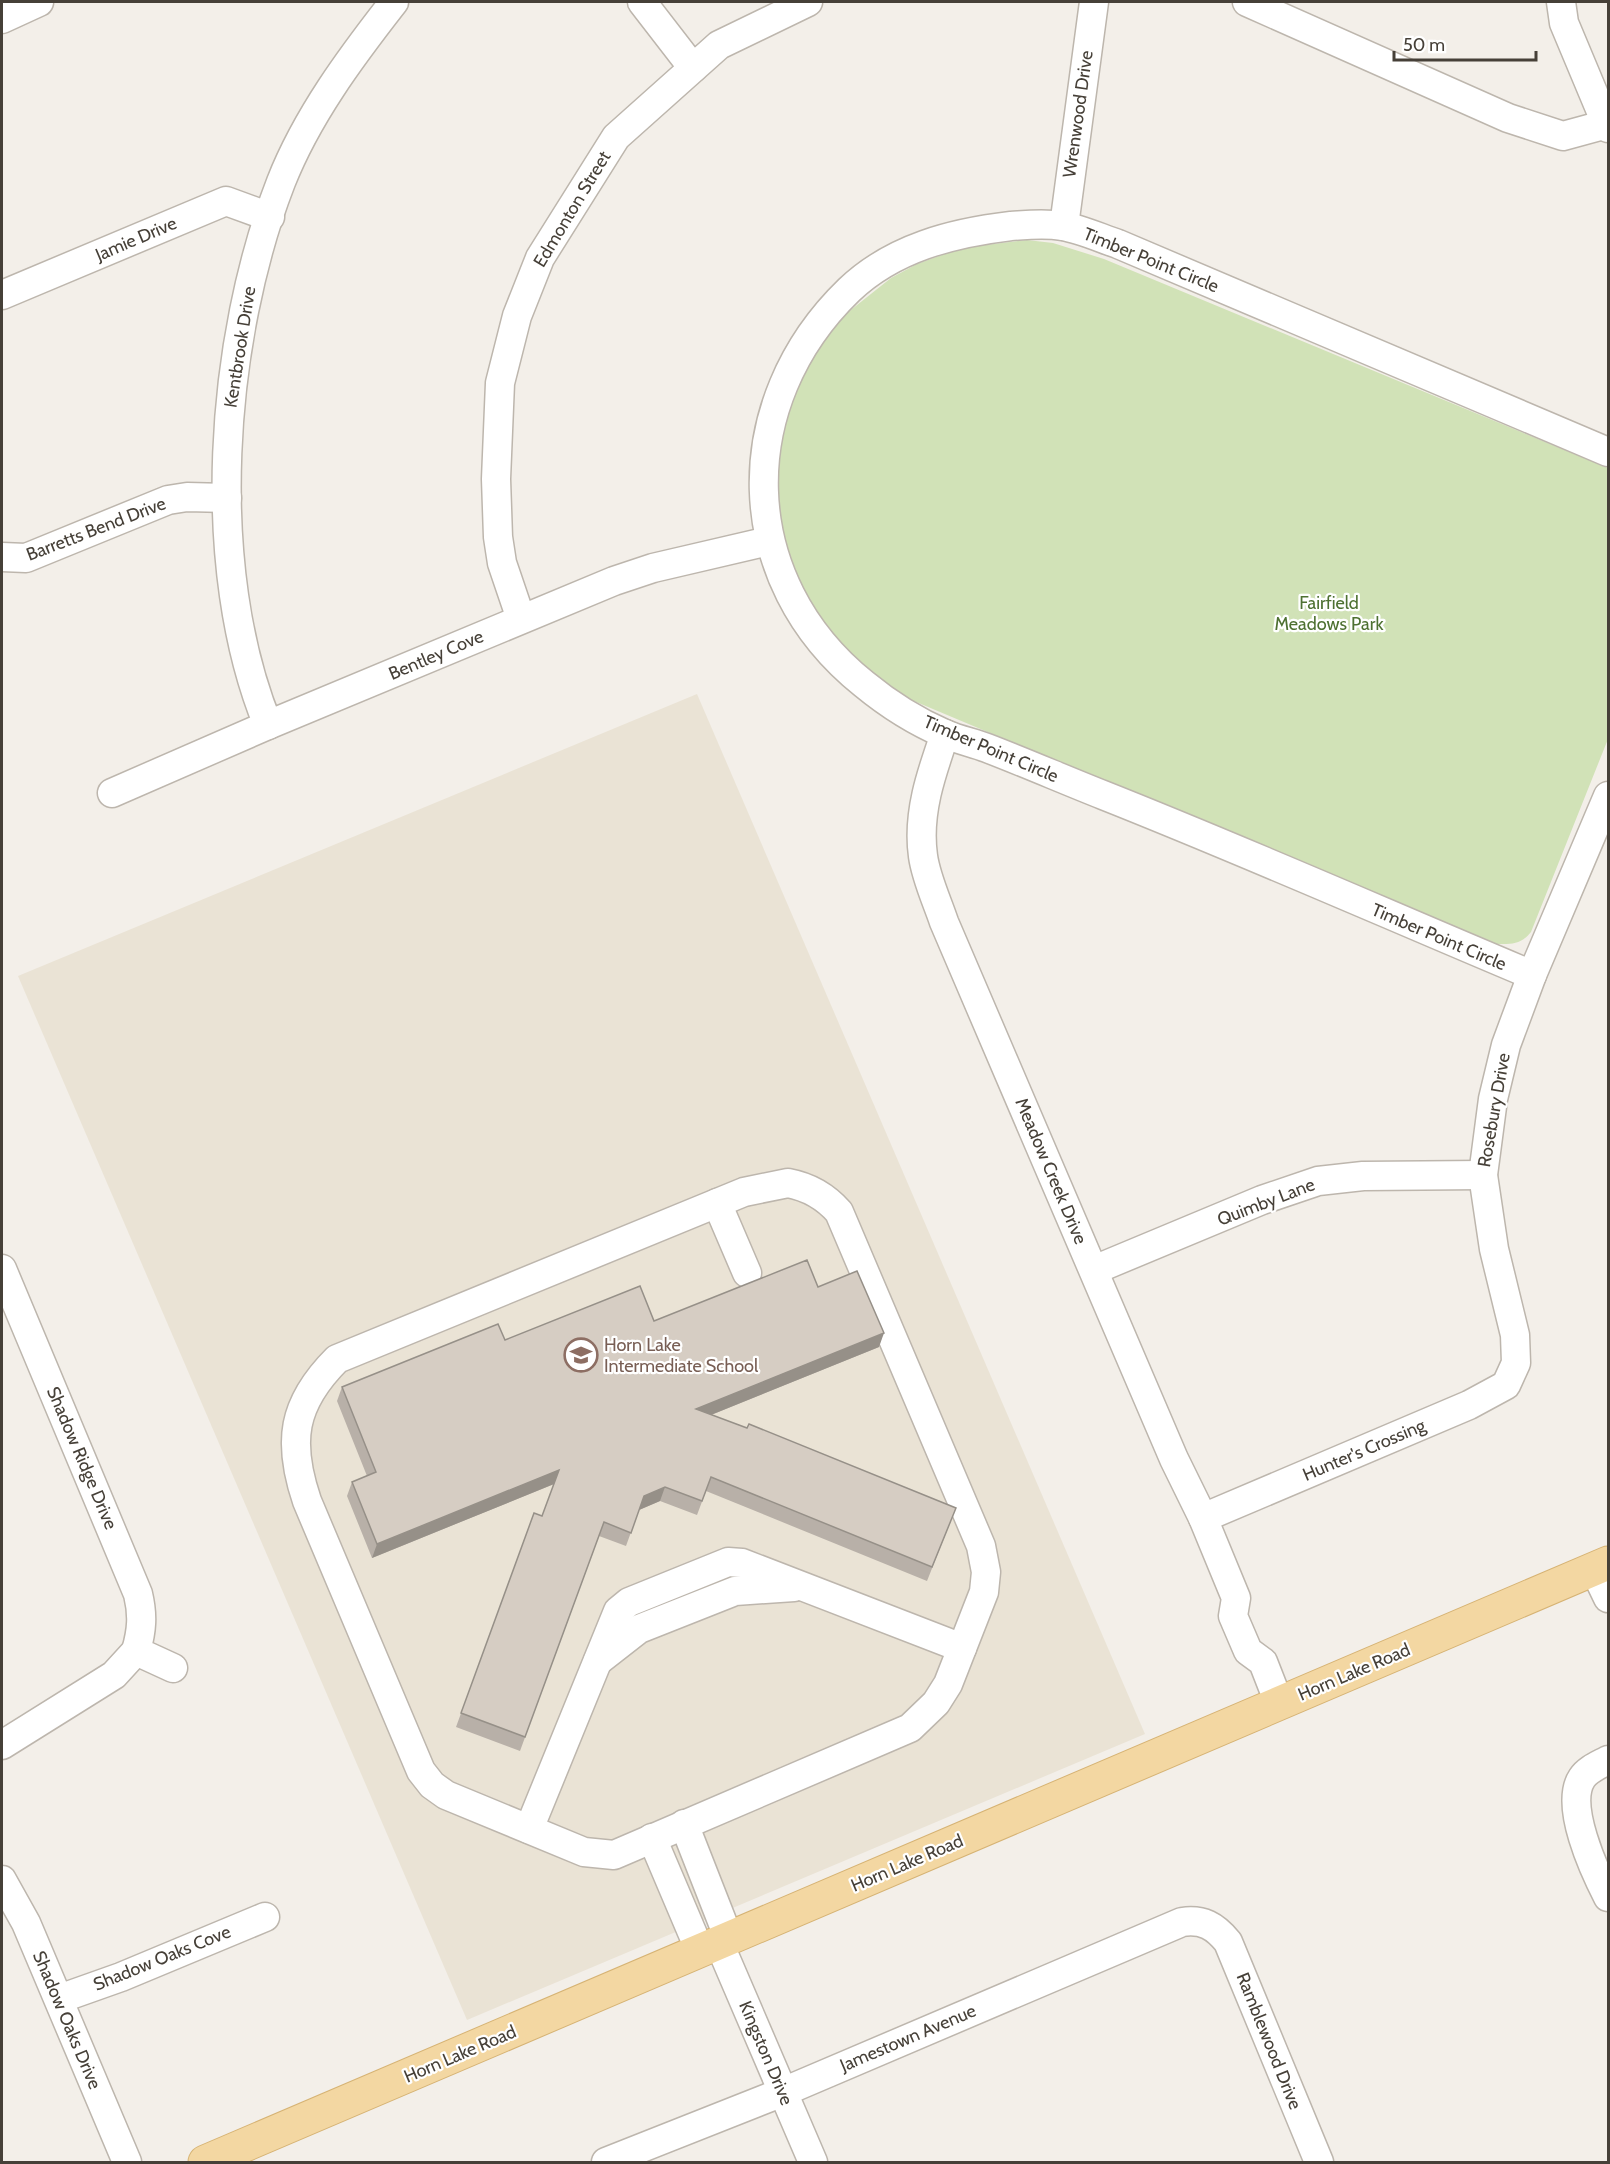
<svg xmlns="http://www.w3.org/2000/svg" width="1610" height="2164" font-family="Cabin,sans-serif">
  <style>
    .education { fill: #eae3d5 }
    .green { fill: #d1e2b7 }
    .lines { fill: none; stroke-linecap: round; stroke-linejoin: round }
    .minor-casing { stroke: #bdb6ad; stroke-width: 31 }
    .major-casing { stroke: #d6b374; stroke-width: 35 }
    .minor { stroke: #fff; stroke-width: 28 }
    .major { stroke: #f3d7a2; stroke-width: 33 }
    .wall { fill: #b8b0a8 }
    .shaded-wall { fill: #969088 }
    .building { fill: #d6cdc3; stroke: #969088; stroke-width: 1.5 }
    .labels { text-anchor: middle; stroke-width: 4.5; stroke-linejoin: round; paint-order: stroke }
    .street-label { font-size: 18px; fill: #464038; stroke: #fff }
    .park-label { font-size: 18px; fill: #4e7132; stroke: #fff }
    .education-label { font-size: 18px; fill: #785e54; stroke: #fff; text-anchor: start }
  </style>
  <rect width="100%" height="100%" fill="#f3efe9"/>
  <path class="education" d="M697,694L1145,1734L467,2020L18,976Z"/>
  <path class="green" d="M1027,240L1053,243L1104,259L1608,468V739L1531,932C1520,946 1510,944 1493,944L890,691L848,659L796,588L774,501L786,406L816,349L847,313L891,278L917,264L961,248Z"/>
  <g class="lines">
    <g class="minor-casing">
      <g id="minor">
        <path d="M642,2L693,68"/>
        <path d="M1247,2L1508,118L1563,136L1607,124"/>
        <path d="M1561,2L1564,23L1608,128"/>
        <path d="M2,19L39,2"/>
        <path d="M1064,226L1094,2"/>
        <path d="M2,295L226,201L270,217"/>
        <path d="M2,557L26,558L168,500L187,497L227,498"/>
        <path d="M521,619L502,563L498,537L496,479L500,383L517,316L540,258L616,137L719,45L808,2"/>
        <path d="M268,725C203,567 220,339 281,182C307,116 351,57 394,2"/>
        <path d="M945,734C931,774 917,814 923,856C926,878 937,901 944,922L1174,1459L1203,1518L1236,1598L1233,1616L1248,1651L1263,1662L1279,1703"/>
        <path d="M112,793L268,725L614,581L653,568L769,541"/>
        <path d="M1532,975C1389,915 1247,852 1103,795C1065,780 1026,763 987,748C974,743 959,740 945,734C917,722 887,703 864,684C734,580 732,403 849,290C893,248 952,233 1011,226C1027,225 1045,223 1062,226C1081,229 1100,238 1118,244L1608,452"/>
        <path d="M788,1183C809,1187 825,1196 839,1212L981,1546L986,1572L984,1592L948,1684L936,1703L910,1728L614,1855L584,1852L446,1795L432,1785L421,1771L307,1501C287,1442 292,1404 337,1359L744,1192Z"/>
        <path d="M717,1203L747,1273"/>
        <path d="M2,1269L138,1594C143,1615 142,1630 136,1651L173,1668"/>
        <path d="M1094,1270L1262,1200L1318,1181L1363,1176L1483,1175"/>
        <path d="M1203,1518L1469,1405L1506,1385L1516,1363L1515,1335L1494,1249L1483,1175L1493,1099L1506,1045L1532,975L1608,796"/>
        <path d="M1594,1569L1608,1598"/>
        <path d="M598,1661L639,1629L735,1591L794,1587"/>
        <path d="M2,1745L114,1675L136,1651"/>
        <path d="M1608,1760C1599,1765 1588,1769 1582,1778C1564,1805 1594,1870 1608,1897"/>
        <path d="M684,1824L729,1939"/>
        <path d="M529,1829L618,1611L629,1602L728,1562L742,1563L962,1648"/>
        <path d="M652,1838L700,1951"/>
        <path d="M2,1880L26,1923L127,2162"/>
        <path d="M719,1943L813,2162"/>
        <path d="M59,1999L121,1977L265,1917"/>
        <path d="M606,2162L783,2092L1182,1922C1203,1919 1215,1926 1228,1942L1319,2162"/>
      </g>
    </g>
    <g class="major-casing">
      <path id="major" d="M205,2162L1608,1563"/>
    </g>
    <use href="#minor" class="minor"/>
    <use href="#major" class="major"/>
  </g>
  <path class="wall" d="M818,1287L879,1347L711,1415L956,1508L927,1581L706,1491L697,1515L660,1501L639,1510L626,1546L599,1536L520,1751L456,1727L534,1513L542,1516L554,1484L372,1558L347,1496L352,1482L367,1476L337,1401L342,1387L505,1340L654,1321Z"/>
  <g class="shaded-wall">
    <path d="M884,1333L879,1347L691,1423L696,1409Z"/>
    <path d="M559,1470L554,1484L372,1558L377,1544Z"/>
    <path d="M665,1487L660,1501L639,1510L626,1546L644,1496Z"/>
  </g>
  <path class="building" d="M807,1260L818,1287L857,1271L884,1333L696,1409L747,1428L749,1424L956,1508L932,1567L711,1477L702,1501L665,1487L644,1496L631,1533L604,1522L525,1737L461,1713L534,1513L542,1516L559,1470L377,1544L352,1482L376,1472L342,1387L498,1324L505,1340L640,1286L654,1321Z"/>
  <defs>
    <g id="school-ring" transform="scale(1.725)"><circle r="9.5" fill="#fff" stroke="#8d6e63" stroke-width="1.5"/><path d="M0-5L7-2L0 1L-7-2ZM-4 1L0 2.5L4 1V4Q0 6-4 4Z" fill="#8d6e63"/></g>
  </defs>
  <g fill-rule="evenodd">
    <use href="#school-ring" x="581" y="1355"/>
  </g>
  <g class="labels">
    <g class="street-label">
      <text transform="translate(1078 114) rotate(-82)" y="6">Wrenwood Drive</text>
      <text transform="translate(572 209) rotate(-59)" y="6">Edmonton Street</text>
      <text transform="translate(136 239) rotate(-23)" y="6">Jamie Drive</text>
      <text transform="translate(1151 260) rotate(22)" y="6">Timber Point Circle</text>
      <text transform="translate(240 347) rotate(-81)" y="6">Kentbrook Drive</text>
      <text transform="translate(96 529) rotate(-21)" y="6">Barretts Bend Drive</text>
      <text transform="translate(436 655) rotate(-23)" y="6">Bentley Cove</text>
      <text transform="translate(991 749) rotate(23)" y="6">Timber Point Circle</text>
      <text transform="translate(1439 937) rotate(23)" y="6">Timber Point Circle</text>
      <text transform="translate(1494 1110) rotate(-80)" y="6">Rosebury Drive</text>
      <text transform="translate(1051 1171) rotate(67)" y="6">Meadow Creek Drive</text>
      <text transform="translate(1266 1202) rotate(-21)" y="6">Quimby Lane</text>
      <text transform="translate(1364 1450) rotate(-23)" y="6">Hunter's Crossing</text>
      <text transform="translate(82 1458) rotate(67)" y="6">Shadow Ridge Drive</text>
      <text transform="translate(1354 1672) rotate(-23)" y="6">Horn Lake Road</text>
      <text transform="translate(907 1863) rotate(-23)" y="6">Horn Lake Road</text>
      <text transform="translate(162 1958) rotate(-22)" y="6">Shadow Oaks Cove</text>
      <text transform="translate(67 2020) rotate(67)" y="6">Shadow Oaks Drive</text>
      <text transform="translate(908 2038) rotate(-23)" y="6">Jamestown Avenue</text>
      <text transform="translate(1269 2041) rotate(68)" y="6">Ramblewood Drive</text>
      <text transform="translate(766 2053) rotate(67)" y="6">Kingston Drive</text>
      <text transform="translate(460 2054) rotate(-23)" y="6">Horn Lake Road</text>
    </g>
    <g class="park-label">
      <text x="1329" y="609">Fairfield<tspan x="1329" dy="21">Meadows Park</tspan></text>
    </g>
    <g class="education-label">
      <text x="604" y="1351">Horn Lake<tspan x="604" dy="21">Intermediate School</tspan></text>
    </g>
  </g>
  <rect width="1610" height="2164" fill="none" stroke="#464038" stroke-width="6"/>
  <path d="M1394 51v9h142v-9" fill="none" stroke="#464038" stroke-width="3"/>
  <text x="1403" y="51" font-size="18" fill="#464038" stroke="#ffffff" stroke-width="4.5" paint-order="stroke">50 m</text>
</svg>
